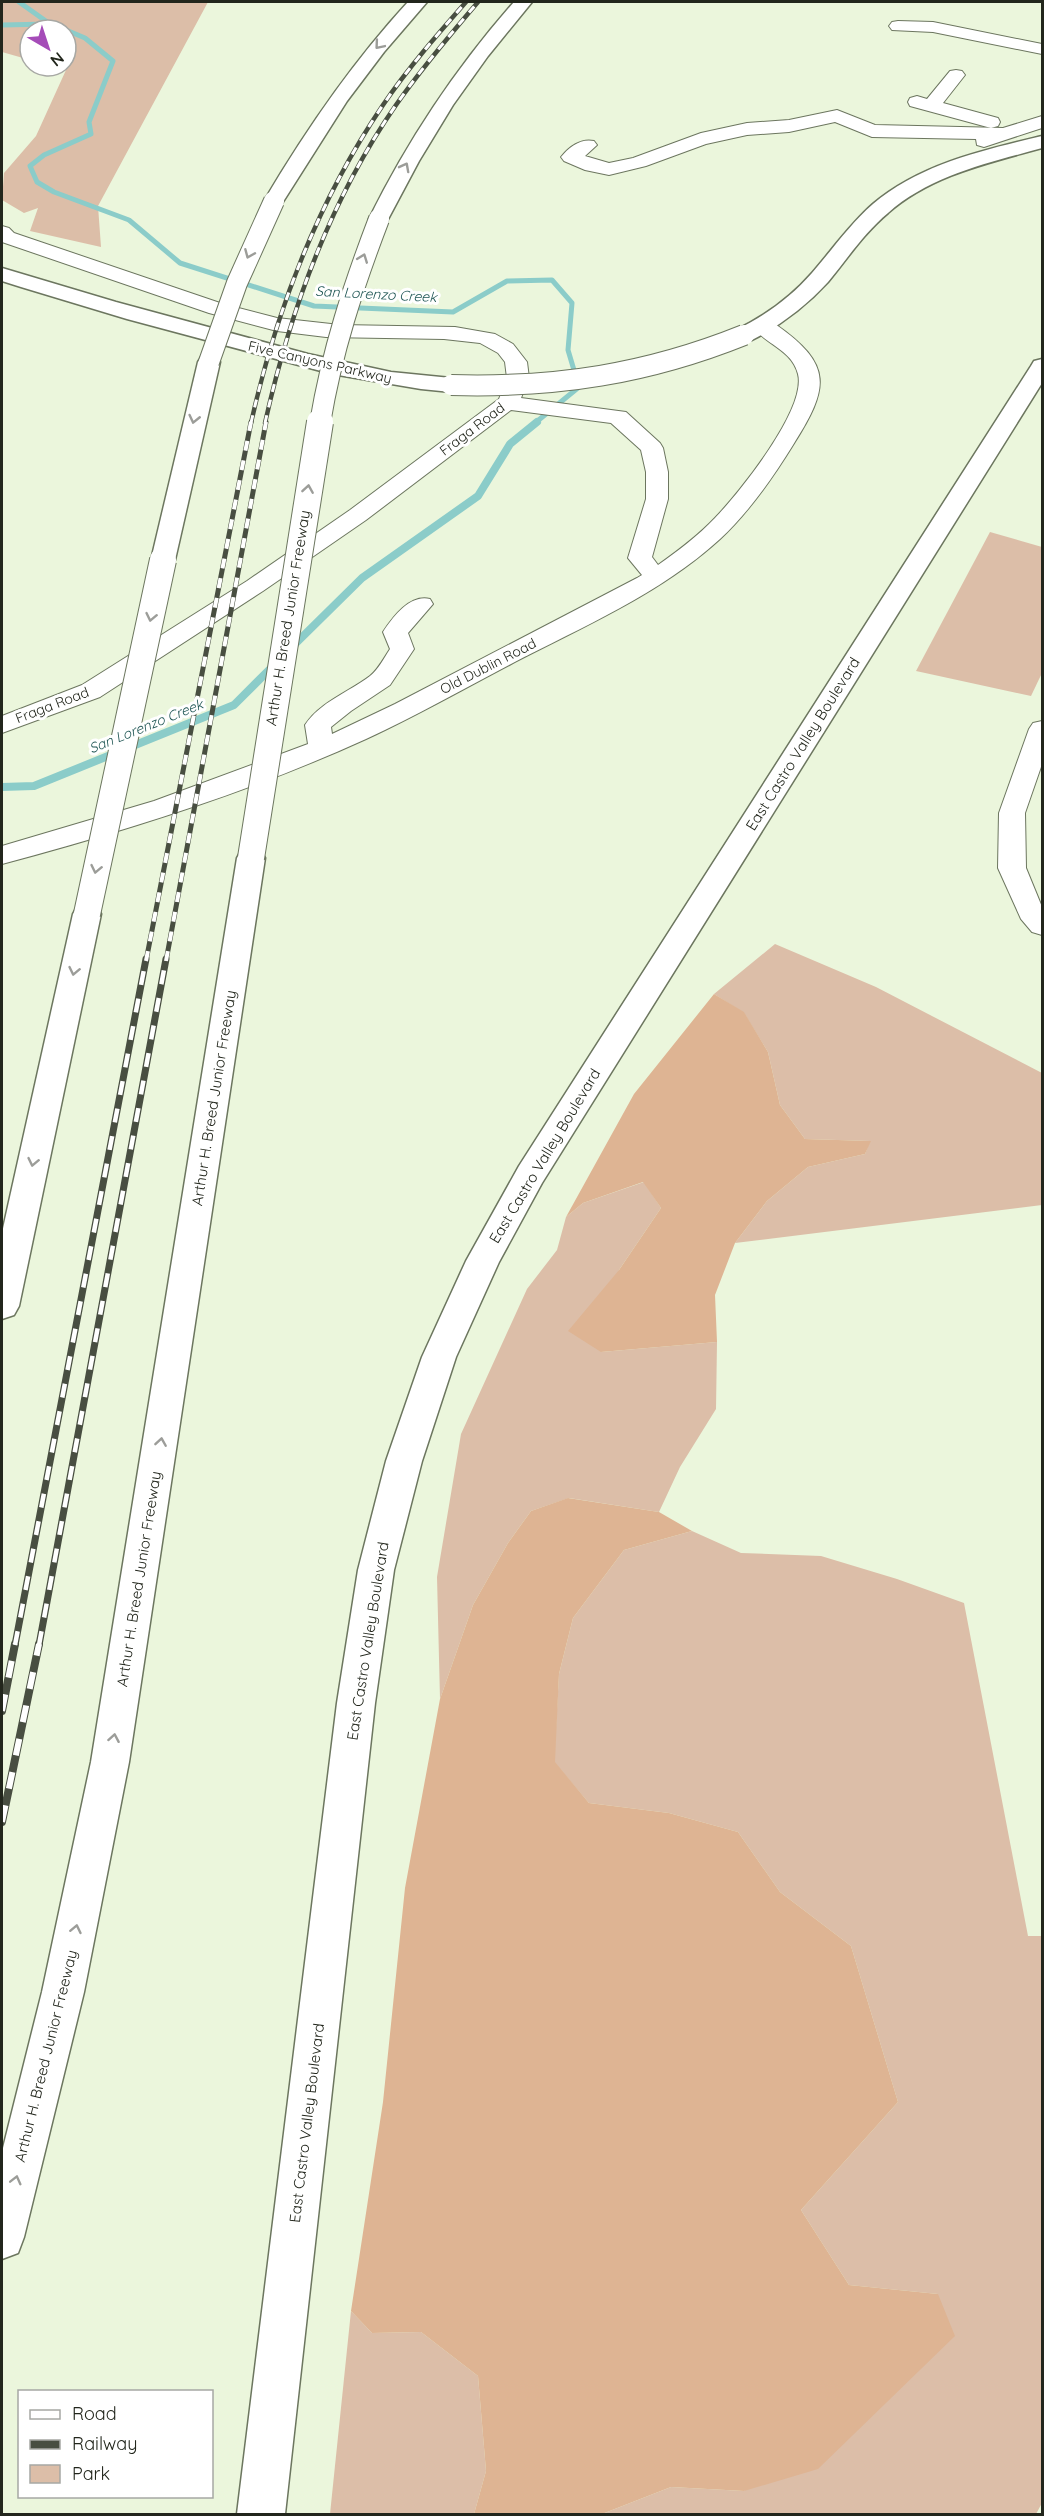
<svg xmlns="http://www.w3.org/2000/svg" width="1044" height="2516" font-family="Quicksand,sans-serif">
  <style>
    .green { fill: #dcbea8 }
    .forest { fill: #deb493 }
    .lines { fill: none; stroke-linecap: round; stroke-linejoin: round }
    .stream-far1 { stroke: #8bccc9; stroke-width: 5 }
    .stream { stroke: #8bccc9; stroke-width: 8 }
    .minor-casing { stroke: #6c765f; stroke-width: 2 }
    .major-casing { stroke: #6c765f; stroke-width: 3 }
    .highway-casing { stroke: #6c765f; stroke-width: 3 }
    .minor { fill: #fff; fill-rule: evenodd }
    .major { fill: #fff; fill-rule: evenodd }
    .highway { fill: #fff; fill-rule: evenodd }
    .rail-far3-casing { stroke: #484e41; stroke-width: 4.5 }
    .rail-far2-casing { stroke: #484e41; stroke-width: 5 }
    .rail-far1-casing { stroke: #484e41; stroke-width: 7 }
    .rail-casing { stroke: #484e41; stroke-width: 8 }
    .rail-far3 { stroke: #fff; stroke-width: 3; stroke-dasharray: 8; stroke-linecap: butt }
    .rail-far2 { stroke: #fff; stroke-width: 4; stroke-dasharray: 10; stroke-linecap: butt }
    .rail-far1 { stroke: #fff; stroke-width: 4.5; stroke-dasharray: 14; stroke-linecap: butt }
    .rail { stroke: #fff; stroke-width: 6; stroke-dasharray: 17; stroke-linecap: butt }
    .major-bridge-casing { stroke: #6c765f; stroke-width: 22; stroke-linecap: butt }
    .highway-bridge-far1-casing { stroke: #6c765f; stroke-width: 22; stroke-linecap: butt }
    .highway-bridge-casing { stroke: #6c765f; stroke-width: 28; stroke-linecap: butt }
    .major-bridge { stroke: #fff; stroke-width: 20 }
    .highway-bridge-far1 { stroke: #fff; stroke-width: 20 }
    .highway-bridge { stroke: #fff; stroke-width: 26 }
    .oneway { stroke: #9c9d99 }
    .labels { text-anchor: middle; stroke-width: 6; stroke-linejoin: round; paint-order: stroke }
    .far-water-label { font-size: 14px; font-style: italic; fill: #1e5553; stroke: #fff }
    .far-street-label { font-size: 14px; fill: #22261c; stroke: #fff }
    .street-label { font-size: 15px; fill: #22261c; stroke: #fff }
  </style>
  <rect width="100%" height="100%" fill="#ebf6dc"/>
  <g class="green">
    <path d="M2,2H208L98,206L101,247L30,231L38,208L24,213L2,200L4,173L36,136L66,70L52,66H66V30H30V60L2,52Z"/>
    <path d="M990,532L1042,547V673L1031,696L916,671Z"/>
    <path d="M775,944L876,987L1042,1073V1205L735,1243L767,1201L808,1167L865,1154L870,1141L805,1139L780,1105L768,1052L744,1013L714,994Z"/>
    <path d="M644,1182L661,1208L619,1270L601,1352L717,1342L716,1409L680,1467L659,1512L569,1498L531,1511L508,1543L473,1605L440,1699L437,1577L461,1434L527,1289L557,1250L566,1217L583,1203Z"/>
    <path d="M692,1531L741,1553L821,1556L897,1579L964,1603L1028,1936H1042V2503L1036,2514H602L671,2487L744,2491L938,2294L849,2285L801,2210L898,2102L851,1946L780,1892L738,1832L669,1813L589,1803L554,1762L559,1674L573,1618L624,1550Z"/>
    <path d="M351,2311L372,2333L421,2332L478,2376L486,2471L474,2514H330Z"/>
  </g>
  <g class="forest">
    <path d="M714,994L744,1012L768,1052L780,1105L805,1139L871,1141L865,1154L808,1167L767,1201L735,1243L715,1295L717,1342L601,1352L568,1331L619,1270L661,1208L643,1182L583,1203L566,1217L634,1094Z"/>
    <path d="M568,1498L659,1512L692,1531L624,1550L573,1618L559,1674L555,1762L589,1803L669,1813L738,1832L780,1892L851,1946L898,2102L801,2210L849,2285L938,2294L955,2336L818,2469L744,2491L671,2487L602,2514H474L486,2471L478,2376L421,2332L372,2333L351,2311L383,2102L405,1888L440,1699L473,1605L508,1543L531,1511Z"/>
  </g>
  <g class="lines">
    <g class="stream-far1">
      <path d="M19,2L50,24L65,30"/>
      <path d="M2,25L50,24"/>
      <path d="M66,30L85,38L113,61L89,122L91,134L44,155L30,166L37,182L54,192L129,220L180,263L314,306L453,312L507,281L552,280L572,303L568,350L579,387L535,423"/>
    </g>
    <g class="stream">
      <path d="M291,648L362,578L478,496L510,444L537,422"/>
      <path d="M2,787L34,786L234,705L275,664"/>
    </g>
    <g class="minor-casing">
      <g id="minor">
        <path d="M898,21L933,22L1042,44V54L933,32L892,30L889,26L892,22Z"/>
        <path d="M956,70L962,71L965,75L943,103L998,118L1000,122L998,126L991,128L910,106L908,102L910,98L917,96L927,99L950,71Z"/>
        <path d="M837,110L875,125L1003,128L1042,116V128L984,147L977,145L976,139L872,137L835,122L789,132L747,135L706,144L646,166L609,175L585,170L564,161L561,157C569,147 581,138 594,141L597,145L585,156L609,163L633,158L701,133L747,123L789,120Z"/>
        <path d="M2,226L9,228L14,233L223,304L277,318L340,325L455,327L495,334L513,344L527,362L529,378L521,398L626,412L660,443L663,448L668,472V499L652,557L658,565C678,551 698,536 715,518C739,493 807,409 798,374C792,349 764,344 751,325L755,321C763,318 768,319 775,324C834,365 829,388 793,445C772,479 749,512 720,539C660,594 582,627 511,664C463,689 416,716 366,739C250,792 126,831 2,864V846L154,801L308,744L305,725C320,702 349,692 370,676C378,670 384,658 390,649L383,632C393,617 410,594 430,599L433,604L408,633L414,649L390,685L351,711L331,727L332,734L395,704L637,578L642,575L628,558L646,499V472L641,450L611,423L511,410L366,520L263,591L100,697L2,733V716L82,685L247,581L350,510L499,399L507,378L505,362L498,353L480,343L444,339L326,337L277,331L209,313L2,242Z"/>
        <path d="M1042,721V764L1025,813L1026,868L1042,907V935L1032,932L1021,919L998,868L999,813L1029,729L1033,723Z"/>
      </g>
    </g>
    <g class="major-casing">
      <g id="major">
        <path d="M1042,136V148C989,163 931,175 888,213C864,233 847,259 828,282C806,306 781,325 752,340L744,342L736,340L733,335L736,330C765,316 791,297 812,273C832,250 850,224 873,204C920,164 984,150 1042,136Z"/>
        <path d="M2,268L116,302L308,354L391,372L451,378L459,380L462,385L459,390L451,392L421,389L332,374L127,319L21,287L2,281Z"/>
        <path d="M1042,359V383L542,1183L499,1262L456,1357L422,1461L394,1570L375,1703L285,2514H237L337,1703L358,1570L386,1461L422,1357L466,1261L519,1166L1031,366L1034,361Z"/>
      </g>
    </g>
    <g class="highway-casing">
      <g id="highway">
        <path d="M408,2H427L384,52L347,101L281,205L274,207L267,205L264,201C306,130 352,63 408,2Z"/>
        <path d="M514,2H532L488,56L453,105L419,161L386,223L379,225L372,223L369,219C408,140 456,68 514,2Z"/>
        <path d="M209,355L217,357L220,362L175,560L172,565L163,567L154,565L151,560L198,362L201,357Z"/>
        <path d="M251,849L261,851L265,858L129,1762L84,1992L24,2237L18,2253L2,2259V2152L42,1992L91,1762L237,858L241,851Z"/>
        <path d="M87,904L97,907L101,914L19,1306L14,1315L2,1319V1233L73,914L77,907Z"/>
      </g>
    </g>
    <use href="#minor" class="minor"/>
    <use href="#major" class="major"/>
    <use href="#highway" class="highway"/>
    <g class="rail-far3-casing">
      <g id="rail-far3">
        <path d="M251,423C276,311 318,201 383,105C408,68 437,35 466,2"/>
        <path d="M265,423C290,311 330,200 396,105C421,69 449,36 478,2"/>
      </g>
    </g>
    <g class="rail-far2-casing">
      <g id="rail-far2">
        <path d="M146,961L251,422"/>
        <path d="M166,961L266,422"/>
      </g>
    </g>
    <g class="rail-far1-casing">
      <g id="rail-far1">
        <path d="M15,1645L146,959"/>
        <path d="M39,1645L166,959"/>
      </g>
    </g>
    <g class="rail-casing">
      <g id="rail">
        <path d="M2,1711L15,1644"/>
        <path d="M2,1822L39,1644"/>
      </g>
    </g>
    <use href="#rail-far3" class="rail-far3"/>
    <use href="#rail-far2" class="rail-far2"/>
    <use href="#rail-far1" class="rail-far1"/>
    <use href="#rail" class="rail"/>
    <g class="major-bridge-casing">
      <path id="major-bridge" d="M451,385C556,388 647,374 744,335"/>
    </g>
    <g class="highway-bridge-far1-casing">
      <g id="highway-bridge-far1">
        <path d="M209,362L237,283L274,201"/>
        <path d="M320,423C332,351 353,287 379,219"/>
      </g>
    </g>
    <g class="highway-bridge-casing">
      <g id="highway-bridge">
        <path d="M251,858L320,422"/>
        <path d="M87,914L163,560"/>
      </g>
    </g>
    <use href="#major-bridge" class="major-bridge"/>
    <use href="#highway-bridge-far1" class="highway-bridge-far1"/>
    <use href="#highway-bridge" class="highway-bridge"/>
  </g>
  <defs><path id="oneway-chevron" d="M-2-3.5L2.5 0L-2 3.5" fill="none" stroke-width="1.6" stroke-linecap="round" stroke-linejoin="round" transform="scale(1.5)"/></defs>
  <g class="oneway">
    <use href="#oneway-chevron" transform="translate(379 45) rotate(130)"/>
    <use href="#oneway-chevron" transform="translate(405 167) rotate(-62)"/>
    <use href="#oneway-chevron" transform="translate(249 254) rotate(113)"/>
    <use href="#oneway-chevron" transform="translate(363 258) rotate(-69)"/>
    <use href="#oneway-chevron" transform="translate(194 419) rotate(103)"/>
    <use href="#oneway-chevron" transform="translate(308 489) rotate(-81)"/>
    <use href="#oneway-chevron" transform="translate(151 617) rotate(102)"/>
    <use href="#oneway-chevron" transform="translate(96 869) rotate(102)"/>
    <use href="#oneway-chevron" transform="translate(74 971) rotate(102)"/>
    <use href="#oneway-chevron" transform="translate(33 1162) rotate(102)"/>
    <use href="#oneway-chevron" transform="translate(161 1442) rotate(-81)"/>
    <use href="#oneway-chevron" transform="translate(114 1738) rotate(-80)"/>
    <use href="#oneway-chevron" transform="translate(76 1929) rotate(-78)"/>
    <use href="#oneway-chevron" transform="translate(16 2180) rotate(-76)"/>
  </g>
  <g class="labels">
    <g class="far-water-label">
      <text transform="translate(376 294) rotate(3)" y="5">San Lorenzo Creek</text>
      <text transform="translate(146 726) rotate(-22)" y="5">San Lorenzo Creek</text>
    </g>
    <g class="far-street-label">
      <text transform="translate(320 362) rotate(13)" y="5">Five Canyons Parkway</text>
      <text transform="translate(472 429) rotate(-37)" y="5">Fraga Road</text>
      <text transform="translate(488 666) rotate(-27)" y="5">Old Dublin Road</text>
      <text transform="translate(52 705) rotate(-21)" y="5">Fraga Road</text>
    </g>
    <g class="street-label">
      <text transform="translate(288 618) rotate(-81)" y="5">Arthur H. Breed Junior Freeway</text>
      <text transform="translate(803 744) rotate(-58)" y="5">East Castro Valley Boulevard</text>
      <text transform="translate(214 1098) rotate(-81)" y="5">Arthur H. Breed Junior Freeway</text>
      <text transform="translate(545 1156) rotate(-59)" y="5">East Castro Valley Boulevard</text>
      <text transform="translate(139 1579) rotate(-81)" y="5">Arthur H. Breed Junior Freeway</text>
      <text transform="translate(368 1641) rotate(-81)" y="5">East Castro Valley Boulevard</text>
      <text transform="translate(46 2056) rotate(-76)" y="5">Arthur H. Breed Junior Freeway</text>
      <text transform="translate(307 2123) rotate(-83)" y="5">East Castro Valley Boulevard</text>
    </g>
  </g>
  <rect width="1044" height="2516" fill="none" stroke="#22261c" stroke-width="6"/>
  <rect x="18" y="2390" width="195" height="108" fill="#ffffff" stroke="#a7a8a4" stroke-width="1.5"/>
  <rect x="30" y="2410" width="30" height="9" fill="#ffffff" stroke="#a7a8a4" stroke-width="1.5"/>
  <text x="72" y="2420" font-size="18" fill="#22261c">Road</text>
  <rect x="30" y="2440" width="30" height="9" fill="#484e41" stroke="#a7a8a4" stroke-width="1.5"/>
  <text x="72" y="2450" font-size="18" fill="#22261c">Railway</text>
  <rect x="30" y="2465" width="30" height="18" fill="#dcbea8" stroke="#a7a8a4" stroke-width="1.5"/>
  <text x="72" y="2480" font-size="18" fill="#22261c">Park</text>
  <g transform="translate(48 48) rotate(141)"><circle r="28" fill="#ffffff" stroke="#a7a8a4" stroke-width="1.5"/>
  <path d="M0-4.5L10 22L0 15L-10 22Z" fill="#a54cb8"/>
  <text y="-9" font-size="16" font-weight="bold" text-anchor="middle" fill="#22261c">N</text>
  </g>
</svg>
